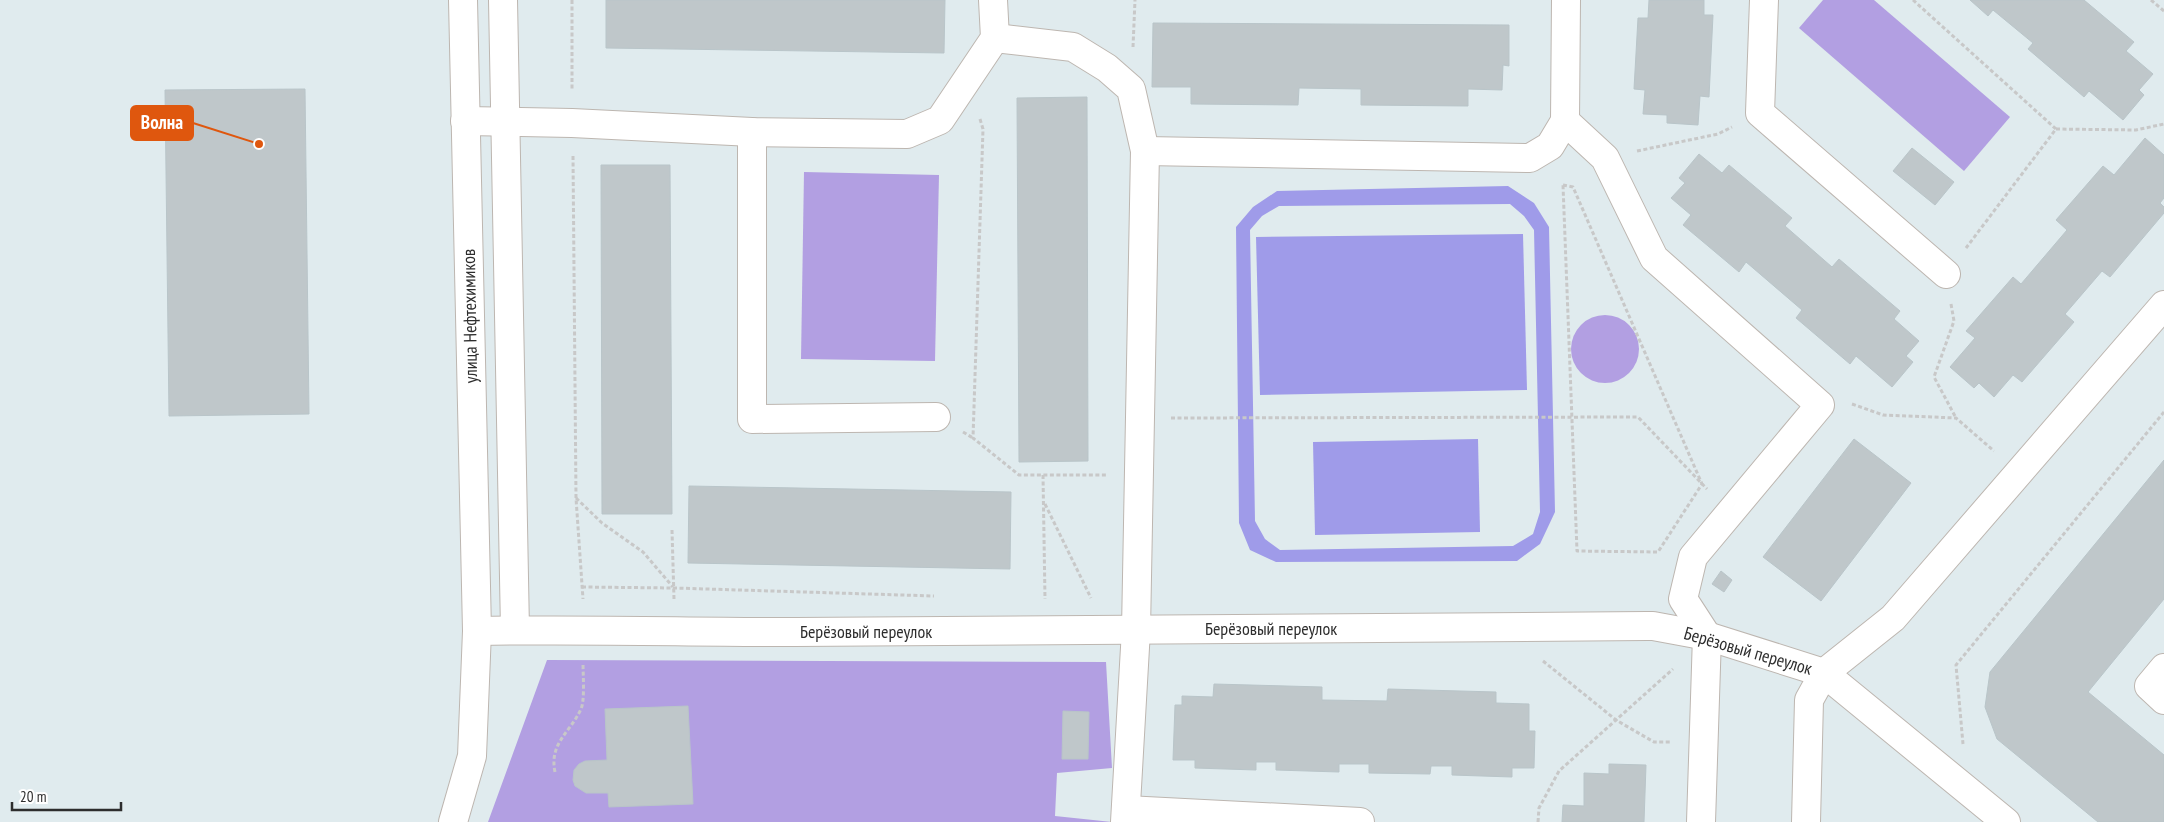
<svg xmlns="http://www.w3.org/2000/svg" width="2164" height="822" font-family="'PT Sans Narrow',sans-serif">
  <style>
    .green { fill: #b29fe2 }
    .pitch { fill: #9f9be9; fill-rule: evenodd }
    .building { fill: #bfc7ca; stroke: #b9c5c9 }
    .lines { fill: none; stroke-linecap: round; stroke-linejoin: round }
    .minor-casing { stroke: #bdb6b0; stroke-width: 30 }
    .path { stroke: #c8c8c8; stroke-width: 3; stroke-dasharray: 4 2.5; stroke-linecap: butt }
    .minor { stroke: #fff; stroke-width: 28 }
    .labels { text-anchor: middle; stroke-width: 4.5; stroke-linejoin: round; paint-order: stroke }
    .street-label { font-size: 18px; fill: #2d2d2d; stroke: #fff }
    .leader { fill: none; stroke: #df570e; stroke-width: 2 }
    .callout-dot { fill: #df570e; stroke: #fff; stroke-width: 2 }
    .callout { fill: #df570e; stroke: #df570e; stroke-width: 2 }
    .callout-label { font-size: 19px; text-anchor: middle; font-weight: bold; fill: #fff }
  </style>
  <rect width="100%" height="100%" fill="#e0ebee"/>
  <g class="green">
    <path d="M1823,0H1874L2010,117L1964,171L1799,28Z"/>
    <path d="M804,172L939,175L935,361L801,359Z"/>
    <circle cx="1605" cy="349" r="34"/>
    <path d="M547,660L1106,662L1112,768L1057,773L1055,816L1112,822H488Z"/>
  </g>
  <g class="pitch">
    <path d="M1508,186L1534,203L1549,227L1555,512L1540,544L1517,561L1276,562L1250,550L1239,523L1236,227L1253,207L1277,191ZM1510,204L1524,216L1534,230L1540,512L1533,534L1513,546L1280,550L1265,539L1255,521L1250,230L1262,216L1279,206Z"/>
    <path d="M1523,234L1527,390L1260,395L1256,237Z"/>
    <path d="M1478,439L1480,532L1315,535L1313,442Z"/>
  </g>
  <g class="building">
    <path d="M606,0H945L944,53L606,48Z"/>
    <path d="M1649,0H1704V15H1713L1709,97L1700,96L1698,125L1667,123V115L1643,114L1645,90L1634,89L1638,18H1648Z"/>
    <path d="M1970,0H2084L2134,42L2126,51L2153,74L2139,90L2144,95L2123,120L2089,91L2084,97L2028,49L2033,43L1993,10L1988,16Z"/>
    <path d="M1153,23L1509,25V66L1503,65L1502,90L1468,89V106L1361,105V89L1299,88L1298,105L1191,104V87H1152Z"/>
    <path d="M305,89L309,414L169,416L165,90Z"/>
    <path d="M1087,97L1088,461L1019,462L1017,98Z"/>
    <path d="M2145,138L2164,155V198L2160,203L2164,207V213L2110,277L2102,271L2065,314L2074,322L2022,382L2013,375L1994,397L1979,383L1974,388L1950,367L1975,338L1966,331L2013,277L2021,284L2067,230L2056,220L2103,166L2114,175Z"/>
    <path d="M1912,148L1954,182L1935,205L1893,171Z"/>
    <path d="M1699,154L1722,173L1729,165L1792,218L1785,226L1832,267L1839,259L1900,311L1894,319L1919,341L1906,356L1913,362L1892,387L1856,356L1850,364L1796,318L1802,310L1746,262L1739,272L1683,225L1691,215L1671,198L1685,183L1679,178Z"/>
    <path d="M601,165H670L672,514H602Z"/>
    <path d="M1854,439L1911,483L1821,601L1763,557Z"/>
    <path d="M2164,460V599L2088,692L2164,755V822H2098L1997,739L1985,707L1990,672Z"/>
    <path d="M689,486L1011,492L1010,569L688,563Z"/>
    <path d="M1721,571L1732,580L1724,592L1712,584Z"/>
    <path d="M1214,684L1322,687V700L1387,701L1388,689L1496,692V703L1529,704V731H1535L1534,768H1512V777L1452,775V766H1431L1430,774L1369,773V764H1339V772L1276,770V762H1256V770L1195,768V760H1173L1175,705H1182V696L1213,697Z"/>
    <path d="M688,706L693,804L609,807L608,793H586L575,786L573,780L574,770L579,764L585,761L607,760L605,709Z"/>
    <path d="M1063,711L1089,712L1088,759H1062Z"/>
    <path d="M1609,764L1646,765L1644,822H1562L1563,805L1584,806V773L1609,774Z"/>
  </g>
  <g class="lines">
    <g class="minor-casing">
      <g id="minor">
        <path d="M503,0L515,630"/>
        <path d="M1764,0L1760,113L1946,274"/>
        <path d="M995,38L1073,47L1107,68L1131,89L1145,151L1136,630L1125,822"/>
        <path d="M465,121L572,123L752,132L907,134L940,120L995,38L993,0"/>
        <path d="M1565,121L1605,158L1654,258L1820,405L1693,557L1683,599L1707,636L1701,822"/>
        <path d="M752,132V419L936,417"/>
        <path d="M1145,151L1530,158L1550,146L1565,121L1566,0"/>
        <path d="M477,631C583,629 689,632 796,632C1081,631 1367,628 1653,626L1707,636L1824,673L2006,822"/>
        <path d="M2164,668L2149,686L2164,700"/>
        <path d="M1126,810L1360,822"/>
        <path d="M453,822L472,756L477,631L463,0"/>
        <path d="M1806,822L1809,700L1824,673L1893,618L2164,305"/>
      </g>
    </g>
    <g class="path">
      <path d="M572,0V89"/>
      <path d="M1913,0L2056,129L1966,248"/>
      <path d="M2151,0L2164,11"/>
      <path d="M1133,47L1135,0"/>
      <path d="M980,119L983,129L973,438L1019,475H1106"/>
      <path d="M2056,129L2136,130L2164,124"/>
      <path d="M1637,151L1718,134L1732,127"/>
      <path d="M573,156L576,498L583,599"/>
      <path d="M1563,185L1573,187L1702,484L1658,552L1577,551Z"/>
      <path d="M1951,304L1954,321L1934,377L1956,418"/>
      <path d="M1852,404L1883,415L1956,418L1994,451"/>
      <path d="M1171,418L1638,417L1707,489"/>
      <path d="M963,432L973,438"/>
      <path d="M1043,475L1045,599"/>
      <path d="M576,498L602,523L643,552L673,587"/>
      <path d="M1045,504L1091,598"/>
      <path d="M672,530L674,599"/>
      <path d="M582,587L674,588L934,596"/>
      <path d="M1543,661L1616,720L1654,742H1672"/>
      <path d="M1963,744L1956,665L2164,412"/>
      <path d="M555,772C549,743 570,733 581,709C585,700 583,674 583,663"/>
      <path d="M1538,822L1539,808L1559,771L1673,669"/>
    </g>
    <use href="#minor" class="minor"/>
  </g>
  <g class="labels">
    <g class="street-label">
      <text transform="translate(470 316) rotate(-91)" y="6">улица Нефтехимиков</text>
      <text x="1271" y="635">Берёзовый переулок</text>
      <text x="866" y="638">Берёзовый переулок</text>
      <text transform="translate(1748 651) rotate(16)" y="6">Берёзовый переулок</text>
    </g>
  </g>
  <path class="leader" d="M259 144L193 123"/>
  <circle class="callout-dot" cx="259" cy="144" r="5"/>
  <rect class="callout" x="131" y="106" width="62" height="34" rx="5"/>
  <g class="callout-label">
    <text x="162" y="129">Волна</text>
  </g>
  <path d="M12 802v8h109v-8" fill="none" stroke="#2d2d2d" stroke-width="2.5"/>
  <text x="20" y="802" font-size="15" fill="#2d2d2d" stroke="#ffffff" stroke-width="4" paint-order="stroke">20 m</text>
</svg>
